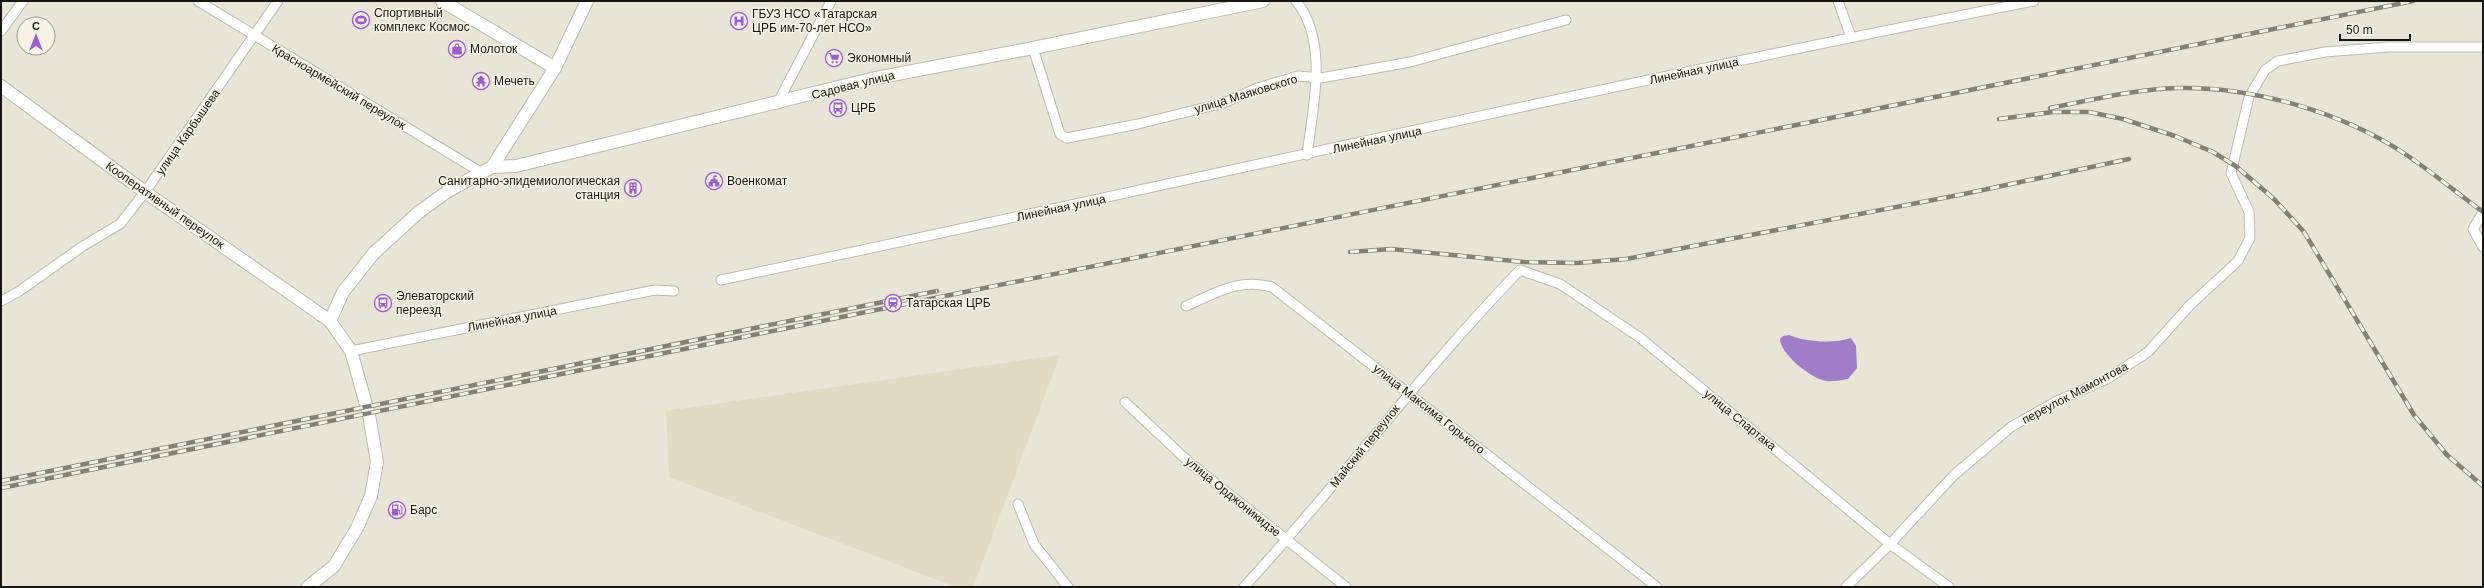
<svg xmlns="http://www.w3.org/2000/svg" width="2484" height="588" font-family="Helvetica,sans-serif">
  <style>
    .built { fill: #e1dac4 }
    .water { fill: #a17fc8 }
    .lines { fill: none; stroke-linecap: round; stroke-linejoin: round }
    .minor-casing { stroke: #bfbaac; stroke-width: 11 }
    .tertiary-casing { stroke: #bfbaac; stroke-width: 14 }
    .minor { stroke: #fff; stroke-width: 9 }
    .tertiary { stroke: #fff; stroke-width: 12 }
    .rail-casing { stroke: #848177; stroke-width: 4.5 }
    .rail { stroke: #f7f2e3; stroke-width: 3; stroke-dasharray: 9; stroke-linecap: butt }
    .labels { text-anchor: middle; stroke-width: 3; stroke-linejoin: round; paint-order: stroke }
    .poi-label { font-size: 12px; fill: #171510; stroke: #f7f2e3; text-anchor: start }
    .street-label { font-size: 12px; fill: #171510; stroke: #f7f2e3 }
  </style>
  <rect width="100%" height="100%" fill="#e9e5d6"/>
  <path class="built" d="M1060,355L973,587H956L669,477L666,411Z"/>
  <path class="water" d="M1789,335C1806,342 1833,344 1851,338L1856,346L1857,368L1848,379C1841,380 1833,382 1826,381C1812,379 1780,354 1780,339L1783,336Z"/>
  <g class="lines">
    <g class="minor-casing">
      <g id="minor">
        <path d="M198,1L482,173"/>
        <path d="M1296,1C1329,41 1313,107 1307,155"/>
        <path d="M1838,1L1851,37"/>
        <path d="M1,31L23,1"/>
        <path d="M1033,48L1060,134L1067,138L1138,124L1224,103L1257,88L1298,76L1321,78L1410,62L1566,20"/>
        <path d="M777,104L831,1"/>
        <path d="M2483,212L2473,229L2483,247"/>
        <path d="M721,280C1159,188 1595,87 2034,1"/>
        <path d="M1,301L18,292L83,246L120,224L145,192L278,1"/>
        <path d="M1186,306C1216,293 1238,278 1272,287L1657,587"/>
        <path d="M351,351L655,290L674,291"/>
        <path d="M1125,402L1189,462L1346,587"/>
        <path d="M1018,504L1034,544L1068,587"/>
        <path d="M1244,587C1339,484 1422,371 1520,270L1560,284L1639,337L1890,544L1949,587"/>
        <path d="M1846,587L1890,544L1954,475L2011,427L2057,401L2107,379L2148,352L2190,305L2238,261L2250,238L2249,212L2231,173L2249,97L2265,70L2278,61L2325,52L2388,47H2483"/>
      </g>
    </g>
    <g class="tertiary-casing">
      <g id="tertiary">
        <path d="M442,1L555,68"/>
        <path d="M1,86L145,192L330,321L351,351L369,415L377,462L371,496L357,528L334,566L308,587"/>
        <path d="M492,167L516,166L871,79L1033,48L1263,1"/>
        <path d="M330,321L343,292L374,253L419,212L448,191L492,167L555,68L587,1"/>
      </g>
    </g>
    <use href="#minor" class="minor"/>
    <use href="#tertiary" class="tertiary"/>
    <g class="rail-casing">
      <g id="rail">
        <path d="M2050,108C2092,100 2135,89 2178,88C2252,86 2344,113 2405,154C2432,172 2457,193 2483,212"/>
        <path d="M1999,119L2053,112H2089L2123,119L2175,136L2213,152L2237,167L2274,199L2304,232L2414,415L2447,455L2483,486"/>
        <path d="M1350,252L1391,249L1524,262L1577,263L1626,259L1964,194L2129,159"/>
        <path d="M1,481L937,291"/>
        <path d="M1,488L930,299L2413,1"/>
      </g>
    </g>
    <use href="#rail" class="rail"/>
  </g>
  <defs>
    <g id="stadium-ring" transform="scale(0.9)"><circle r="9.5" fill="#f7f2e3" stroke="#9a5dd4" stroke-width="1.5"/><path d="M0-5a6.5 5 0 1 0 0 10a6.5 5 0 1 0 0-10ZM-3.5-1.8h7v3.6h-7Z" fill="#9a5dd4"/></g>
    <g id="hospital-ring" transform="scale(0.9)"><circle r="9.5" fill="#f7f2e3" stroke="#9a5dd4" stroke-width="1.5"/><path d="M-5-5h3v3.5h4V-5h3V5h-3V1.5h-4V5h-3Z" fill="#9a5dd4"/></g>
    <g id="shop-ring" transform="scale(0.9)"><circle r="9.5" fill="#f7f2e3" stroke="#9a5dd4" stroke-width="1.5"/><path d="M-5-2.5h2.3a2.7 3.5 0 0 1 5.4 0H5L5.5 6h-11ZM-1.5-2.5h3a1.5 2.3 0 0 0-3 0Z" fill="#9a5dd4"/></g>
    <g id="supermarket-ring" transform="scale(0.9)"><circle r="9.5" fill="#f7f2e3" stroke="#9a5dd4" stroke-width="1.5"/><path d="M-6-5.5h2.5l.6 2H6L4.5 2H-2.5L-4.4-4H-6ZM-1.5 3.2a1.3 1.3 0 1 0 .1 0ZM3 3.2a1.3 1.3 0 1 0 .1 0Z" fill="#9a5dd4"/></g>
    <g id="temple-ring" transform="scale(0.9)"><circle r="9.5" fill="#f7f2e3" stroke="#9a5dd4" stroke-width="1.5"/><path d="M0-6L5-2H3V0L6.5 2.5H4V6H1.5V3h-3V6H-4V2.5H-6.5L-3 0V-2H-5Z" fill="#9a5dd4"/></g>
    <g id="bus-ring" transform="scale(0.9)"><circle r="9.5" fill="#f7f2e3" stroke="#9a5dd4" stroke-width="1.5"/><path d="M-5-6H5V4H4V6H2V4H-2V6H-4V4H-5ZM-3.5-4V0h7V-4ZM-3.5 1.2v1.5H-2V1.2ZM2 1.2v1.5H3.5V1.2Z" fill="#9a5dd4"/></g>
    <g id="civic-ring" transform="scale(0.9)"><circle r="9.5" fill="#f7f2e3" stroke="#9a5dd4" stroke-width="1.5"/><path d="M-.6-6.5H3V-4.5H.6V-3L4-1V1h2V6H-6V1h2V-1L-.6-3ZM-1.2 2.5V6h2.4V2.5Z" fill="#9a5dd4"/></g>
    <g id="building-ring" transform="scale(0.9)"><circle r="9.5" fill="#f7f2e3" stroke="#9a5dd4" stroke-width="1.5"/><path d="M-4-6H4V6H1V3H-1V6H-4ZM-2.5-4.3h1.7v1.8h-1.7ZM.8-4.3h1.7v1.8H.8ZM-2.5-1h1.7V.8h-1.7ZM.8-1h1.7V.8H.8Z" fill="#9a5dd4"/></g>
    <g id="station-ring" transform="scale(0.9)"><circle r="9.5" fill="#f7f2e3" stroke="#9a5dd4" stroke-width="1.5"/><path d="M-3-6H3Q5-6 5-4V2Q5 4 3 4L4.5 6H3L1.5 4h-3L-3 6H-4.5L-3 4Q-5 4-5 2V-4Q-5-6-3-6ZM-3.5-4v3h7v-3ZM-3.5 1v1.5H-2V1ZM2 1v1.5H3.5V1Z" fill="#9a5dd4"/></g>
    <g id="fuel-ring" transform="scale(0.9)"><circle r="9.5" fill="#f7f2e3" stroke="#9a5dd4" stroke-width="1.5"/><path d="M-5.5-6h7V0h2V4h1.3V-2.5L3-4.5l.8-.8L6-3V5H2.5V1h-1V6h-7ZM-4.2-4.7v3.2H.2V-4.7Z" fill="#9a5dd4"/></g>
  </defs>
  <g fill-rule="evenodd">
    <use href="#stadium-ring" x="361" y="20"/>
    <use href="#hospital-ring" x="739" y="21"/>
    <use href="#shop-ring" x="457" y="49"/>
    <use href="#supermarket-ring" x="834" y="58"/>
    <use href="#temple-ring" x="481" y="81"/>
    <use href="#bus-ring" x="838" y="108"/>
    <use href="#civic-ring" x="714" y="181"/>
    <use href="#building-ring" x="633" y="188"/>
    <use href="#bus-ring" x="383" y="303"/>
    <use href="#station-ring" x="893" y="303"/>
    <use href="#fuel-ring" x="397" y="510"/>
  </g>
  <g class="labels">
    <g class="poi-label">
      <text x="374" y="17">Спортивный<tspan x="374" dy="14">комплекс Космос</tspan></text>
      <text x="752" y="18">ГБУЗ НСО «Татарская<tspan x="752" dy="14">ЦРБ им-70-лет НСО»</tspan></text>
      <text x="470" y="53">Молоток</text>
      <text x="847" y="62">Экономный</text>
      <text x="494" y="85">Мечеть</text>
      <text x="851" y="112">ЦРБ</text>
      <text x="620" y="185" text-anchor="end">Санитарно-эпидемиологическая<tspan x="620" dy="14">станция</tspan></text>
      <text x="727" y="185">Военкомат</text>
      <text x="396" y="300">Элеваторский<tspan x="396" dy="14">переезд</tspan></text>
      <text x="906" y="307">Татарская ЦРБ</text>
      <text x="410" y="514">Барс</text>
    </g>
    <g class="street-label">
      <text transform="translate(1694 71) rotate(-12)" y="4">Линейная улица</text>
      <text transform="translate(853 85) rotate(-14)" y="4">Садовая улица</text>
      <text transform="translate(339 87) rotate(31)" y="4">Красноармейский переулок</text>
      <text transform="translate(1246 94) rotate(-17)" y="4">улица Маяковского</text>
      <text transform="translate(188 132) rotate(-55)" y="4">улица Карбышева</text>
      <text transform="translate(1377 140) rotate(-12)" y="4">Линейная улица</text>
      <text transform="translate(165 205) rotate(35)" y="4">Кооперативный переулок</text>
      <text transform="translate(1061 208) rotate(-12)" y="4">Линейная улица</text>
      <text transform="translate(512 319) rotate(-11)" y="4">Линейная улица</text>
      <text transform="translate(2075 393) rotate(-28)" y="4">переулок Мамонтова</text>
      <text transform="translate(1429 409) rotate(38)" y="4">улица Максима Горького</text>
      <text transform="translate(1740 420) rotate(39)" y="4">улица Спартака</text>
      <text transform="translate(1365 446) rotate(-51)" y="4">Майский переулок</text>
      <text transform="translate(1233 497) rotate(39)" y="4">улица Орджоникидзе</text>
    </g>
  </g>
  <rect width="2484" height="588" fill="none" stroke="#171510" stroke-width="4"/>
  <g transform="translate(36 36)"><circle r="19" fill="#f7f2e3" stroke="#9d9a8f"/>
  <path d="M0-3L7 15L0 10L-7 15Z" fill="#9a5dd4"/>
  <text y="-6" font-size="11" font-weight="bold" text-anchor="middle" fill="#171510">С</text>
  </g>
  <path d="M2340 34v6h70v-6" fill="none" stroke="#171510" stroke-width="2"/>
  <text x="2346" y="34" font-size="12" fill="#171510" stroke="#f7f2e3" stroke-width="3" paint-order="stroke">50 m</text>
</svg>
